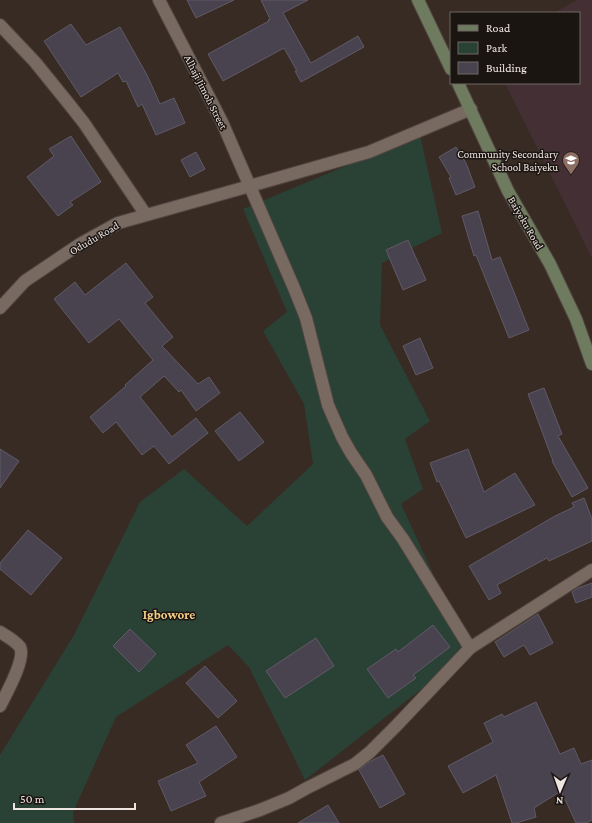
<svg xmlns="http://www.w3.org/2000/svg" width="592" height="823" font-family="'Crimson Pro',serif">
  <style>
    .education { fill: #443034 }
    .green { fill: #2a4135 }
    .building { fill: #49434f; stroke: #615a67 }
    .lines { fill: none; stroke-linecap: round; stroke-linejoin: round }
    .street-casing { stroke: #514640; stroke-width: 14 }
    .secondary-casing { stroke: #514640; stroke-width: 14 }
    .street { stroke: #786961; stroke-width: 12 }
    .secondary { stroke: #6e7b5f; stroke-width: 12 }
    .labels { text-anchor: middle; stroke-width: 3; stroke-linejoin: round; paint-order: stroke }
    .street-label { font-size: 11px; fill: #eee5e1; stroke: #1b1512 }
    .poi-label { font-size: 11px; fill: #eee5e1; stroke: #1b1512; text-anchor: end }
    .quarter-label { font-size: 13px; font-weight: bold; fill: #f3cd85; stroke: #1b1512 }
  </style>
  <rect width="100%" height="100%" fill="#382b24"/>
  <path class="education" d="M577,0H592V258L505,83H579V13H554Z"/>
  <path class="green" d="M420,135L442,233L382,263L380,325L430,421L405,439L423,489L401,504L469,652L305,780L249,667L228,645L116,717L73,812L74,823H0V755L74,635L140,502L184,469L247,526L313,464L304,404L263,331L287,312L243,209Z"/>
  <g class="building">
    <path d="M187,0H234L196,18Z"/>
    <path d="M261,0H308L283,13L311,63L358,36L364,47L301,82L295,71H297L284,48L223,81L208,54L269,21L268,20L270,19Z"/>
    <path d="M71,24L86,45L120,27L147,75L160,104L174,98L185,123L156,135L142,104L138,107L126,81L123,82L118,73L81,97L44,41Z"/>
    <path d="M71,136L101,182L70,202L73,205L58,216L27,177L54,156L49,149Z"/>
    <path d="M456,147L466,163L475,187L456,195L449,178L451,177L439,157Z"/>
    <path d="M196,152L205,169L190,177L181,160Z"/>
    <path d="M478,211L492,260L500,257L529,330L509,338L476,255L474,256L462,216Z"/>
    <path d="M408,240L426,280L403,290L386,250Z"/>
    <path d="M126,263L153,297L145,303L173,337L162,346L198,384L209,377L220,393L196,411L181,390L179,392L164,376L140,397L172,437L196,418L208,433L169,464L154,446L142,455L116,422L103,433L90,417L126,386L125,385L153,360L119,319L89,343L54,299L75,282L85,295Z"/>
    <path d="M420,338L433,368L416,375L403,346Z"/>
    <path d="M544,388L562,434L558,436L588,488L572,497L552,461H553L528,394Z"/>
    <path d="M240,412L264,442L239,461L215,431Z"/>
    <path d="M0,449L19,461L0,488Z"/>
    <path d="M468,449L484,492L515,473L535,505L466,538L439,481L437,482L430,463Z"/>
    <path d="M584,498L592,519V541L549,561L547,558L497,585L501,593L489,600L469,566L555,516L574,507L572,503Z"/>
    <path d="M28,530L62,558L31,595L0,569V563Z"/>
    <path d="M592,583V597L576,603L572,592L578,588Z"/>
    <path d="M538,614L553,643L530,655L524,645L504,657L495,642Z"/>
    <path d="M433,625L450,647L413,675L416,678L388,698L367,669L396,649L398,652Z"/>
    <path d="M130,629L156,654L139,672L113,646Z"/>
    <path d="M316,638L334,666L285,698L266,671Z"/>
    <path d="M205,666L237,701L218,718L186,683Z"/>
    <path d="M536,702L560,754L574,748L581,764L592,760V820L586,823H576L561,791L534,808L536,817L516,823H512L496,775L463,793L448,766L493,742L484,723L502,714L504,717Z"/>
    <path d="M216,726L237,757L199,782L206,796L171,811L158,781L198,763L186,745Z"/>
    <path d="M383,755L405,794L380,808L359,770L369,762Z"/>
    <path d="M328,805L339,823H298Z"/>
  </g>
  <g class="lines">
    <g class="street-casing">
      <g id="street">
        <path d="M159,0L222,122L294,288L306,318L328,405L342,437L351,453L366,475L387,517L403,539L470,648"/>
        <path d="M0,25L35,62L69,104L84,123L146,215"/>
        <path d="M0,308L25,281L80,244L118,223L250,186L369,152L471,109"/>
        <path d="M0,632C5,635 17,643 20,647C26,659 6,694 0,706"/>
        <path d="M221,823L260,810L289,798L307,788L355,764L370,752L397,725L470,648L592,570"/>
      </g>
    </g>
    <g class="secondary-casing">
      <g id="secondary">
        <path d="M418,0L451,69"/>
        <path d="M458,83L508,191L550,264L576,319L592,364"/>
      </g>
    </g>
    <use href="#street" class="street"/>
    <use href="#secondary" class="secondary"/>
  </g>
  <defs>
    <g id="school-pin" transform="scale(0.9)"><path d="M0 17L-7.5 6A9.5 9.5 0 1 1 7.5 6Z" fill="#8d6e63" stroke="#1b1512"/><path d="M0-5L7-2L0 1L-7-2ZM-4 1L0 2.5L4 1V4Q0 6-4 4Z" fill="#fff"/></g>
  </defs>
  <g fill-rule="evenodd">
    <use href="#school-pin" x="571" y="160"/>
  </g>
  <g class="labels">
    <g class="street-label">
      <text transform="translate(206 92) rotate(63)" y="4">Alhaji Jimoh Street</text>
      <text transform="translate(526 223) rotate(60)" y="4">Baiyeku Road</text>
      <text transform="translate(94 238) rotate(-30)" y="4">Odudu Road</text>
    </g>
    <g class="poi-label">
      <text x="558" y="158">Community Secondary<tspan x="558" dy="13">School Baiyeku</tspan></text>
    </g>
    <g class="quarter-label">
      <text x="169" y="619">Igbowore</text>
    </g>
  </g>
  <rect x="450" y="12" width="130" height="72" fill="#1b1512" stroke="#6f6865"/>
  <rect x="458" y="25" width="20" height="6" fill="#6e7b5f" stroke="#6f6865"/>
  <text x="486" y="32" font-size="12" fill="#eee5e1">Road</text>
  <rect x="458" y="42" width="20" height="12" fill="#2a4135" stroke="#6f6865"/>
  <text x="486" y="52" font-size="12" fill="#eee5e1">Park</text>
  <rect x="458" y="62" width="20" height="12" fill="#49434f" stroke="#6f6865"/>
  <text x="486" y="72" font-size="12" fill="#eee5e1">Building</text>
  <g transform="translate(560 791) rotate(182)" stroke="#1b1512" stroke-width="3" paint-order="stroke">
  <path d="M0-3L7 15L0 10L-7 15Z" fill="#eee5e1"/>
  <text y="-6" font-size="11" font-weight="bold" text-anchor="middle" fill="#eee5e1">N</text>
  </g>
  <path d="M14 803v6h121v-6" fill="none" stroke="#eee5e1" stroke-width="2"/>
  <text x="20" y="803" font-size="12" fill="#eee5e1" stroke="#1b1512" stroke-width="3" paint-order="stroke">50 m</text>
</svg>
